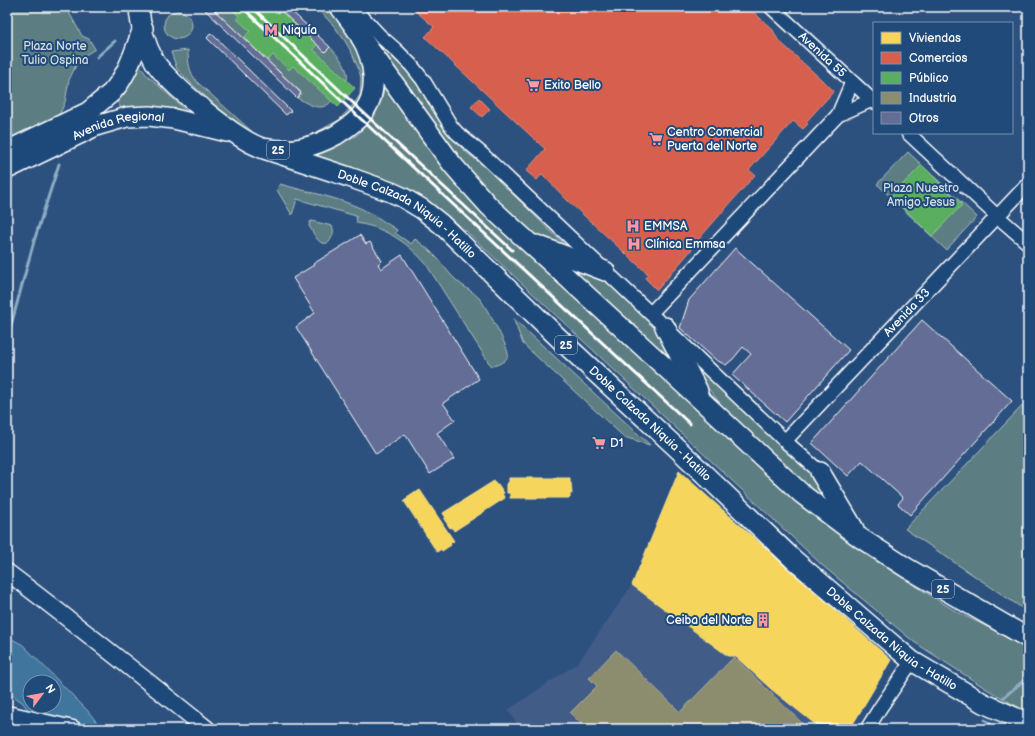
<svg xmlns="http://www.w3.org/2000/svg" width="1035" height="736" font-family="'Balsamiq Sans',sans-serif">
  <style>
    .built { fill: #425c88 }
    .green { fill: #5c7d82; stroke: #aebec0 }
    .water { fill: #41769e; stroke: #8dadc5; fill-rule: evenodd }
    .homes { fill: #f6d55c; stroke: #f9e28d }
    .shops { fill: #d6604d; stroke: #e29082 }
    .public { fill: #5aae61; stroke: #8cc690 }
    .industry { fill: #8c8c6e; stroke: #aeae9a }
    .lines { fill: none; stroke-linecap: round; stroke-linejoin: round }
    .stream { stroke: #8dadc5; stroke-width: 3 }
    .building { fill: #646d95; stroke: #fff }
    .minor-casing { stroke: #fff; stroke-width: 16 }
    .major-casing { stroke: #fff; stroke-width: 19 }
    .highway-casing { stroke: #fff; stroke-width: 22 }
    .minor { stroke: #1f4a7a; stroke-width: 13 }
    .major { stroke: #1f4a7a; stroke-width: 16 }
    .highway { stroke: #1f4a7a; stroke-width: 19 }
    .rail { stroke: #fff; stroke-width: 3 }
    .labels { text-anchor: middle; stroke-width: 4; stroke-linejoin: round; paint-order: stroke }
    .shield { fill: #1f4a7a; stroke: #bcc9d7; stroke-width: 1 }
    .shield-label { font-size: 11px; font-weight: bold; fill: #fff }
    .poi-label { font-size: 12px; fill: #fff; stroke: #1f4a7a; text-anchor: start }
    .park-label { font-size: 12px; fill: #d6dee0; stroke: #1f4a7a }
    .street-label { font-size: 12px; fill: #fff; stroke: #1f4a7a }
  </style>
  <rect width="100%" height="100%" fill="#2d517f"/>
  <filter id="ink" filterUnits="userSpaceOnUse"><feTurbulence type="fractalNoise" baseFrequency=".025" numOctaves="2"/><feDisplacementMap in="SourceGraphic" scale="8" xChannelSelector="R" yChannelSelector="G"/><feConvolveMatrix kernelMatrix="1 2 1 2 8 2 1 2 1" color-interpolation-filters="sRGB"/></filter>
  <g filter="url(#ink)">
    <path class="built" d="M632,585L728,655L735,656L771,689L820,728L819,729H520L508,710L578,663Z"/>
    <g class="green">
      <path d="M7,7H66L82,36L89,39L95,49L79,59L69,80L65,102L62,109L56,120L7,143Z"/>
      <path d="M211,7H279L278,8L325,52L330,47C339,57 353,72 345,85C343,90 339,94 335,97C331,102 327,107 320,107C311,107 304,101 297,98L301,92Z"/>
      <path d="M316,7H327L348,31L356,45L364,66L365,77L364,88L363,94L358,103L353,110L345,120L334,127L302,141L288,145L278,146L269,145L257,142L247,134L195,87L177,69L171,52L188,50C188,62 189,72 197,82L257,136L266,140H277L299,138L313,134L339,120L353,105L360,95L361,78L359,70L352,53L345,41L334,26Z"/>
      <circle cx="178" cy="25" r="14"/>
      <path d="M367,29L402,60L424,93L436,116L450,136L467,153L484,166L576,256L549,246L512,216L480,183L466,166L416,96Z"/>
      <path d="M138,62L145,73L196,120L124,113L116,100Z"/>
      <path d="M385,81L428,144L795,499L868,556L957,612L1028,647V713L985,688L914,642L823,566L466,231L433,206L396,185L357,169L311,157L334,148L357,135L374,117L382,99Z"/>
      <path d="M908,152L977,217L946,250L877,184Z"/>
      <path d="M280,184C307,192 337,197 362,209C375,215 386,223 397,230L395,233L411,244L415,239C423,245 431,251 438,259C444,266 449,274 456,280C463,287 473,291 480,299C486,307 507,344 508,354C508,361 498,365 492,366L489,363L426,264C414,250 399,237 381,230C374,226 365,225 357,223L356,216L297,199L292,215L277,190Z"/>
      <path d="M312,221L332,226C335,231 332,238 329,242C319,248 314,233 309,226L310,222Z"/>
      <path d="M571,269L601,275L664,333L680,369Z"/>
      <path d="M513,318L650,445L624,437L523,344Z"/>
      <path d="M688,357L809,470L840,515L811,493L738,425L702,381Z"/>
      <path d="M1024,404L1028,407V612L905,529Z"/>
    </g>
    <path class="water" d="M7,636L23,645L87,710L102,729H43L22,702L7,692ZM30,682H54V706H30Z"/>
    <g class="homes">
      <path d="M679,471L891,660L850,729H819L820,728L771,689L735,656H728L632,585Z"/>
      <path d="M509,478H570V483H571L572,494L570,493V498H510V493H507V483H509Z"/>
      <path d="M494,481L496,485L498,484L504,493L502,494L505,498L454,531L452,527L450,528L444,519L446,518L443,513Z"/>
      <path d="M420,490L454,541L450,543L451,545L442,551L441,549L437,552L404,501L408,498L407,497L416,491L417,492Z"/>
    </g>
    <g class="shops">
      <path d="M411,7H748L773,30L778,40L834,91L806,122L808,124L803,129L793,121L749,170L755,175L697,241L691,236L687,240L693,248L657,290L645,278L648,274L568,201L542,174L537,180L526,171L545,149L425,37L434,27Z"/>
      <path d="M479,98L490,109L482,117L471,107Z"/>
    </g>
    <g class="public">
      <path d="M230,7H283L320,42L313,49L355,88L338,107L293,66L289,70L273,55L268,60L264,57L244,38L250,31L237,19L239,16Z"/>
      <path d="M922,165L962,205L932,236L891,196Z"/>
    </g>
    <path class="industry" d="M616,650L680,712L734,657L808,729H587L570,713L597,686L589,678Z"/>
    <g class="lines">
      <g class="stream">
        <path d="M97,57L115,41"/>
        <path d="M7,340L34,241L59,164"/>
        <path d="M1004,697L1028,677"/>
        <path d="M985,720L997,729"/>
      </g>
    </g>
    <g class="building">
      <path d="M202,7H211L301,93L297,98Z"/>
      <path d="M279,7H287L330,47L325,52L278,8Z"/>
      <path d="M211,33L291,111L286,115L207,38Z"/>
      <path d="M360,235L366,244L370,242L382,261L378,264L381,269L402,255L479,379L443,403L455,420L437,433L454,459L430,474L405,434L376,454L296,327L315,313L293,278L314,265L313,264Z"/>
      <path d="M735,248L849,350L785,422L732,375L751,354L743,347L733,359L726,365L716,360L680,328L689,300Z"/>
      <path d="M922,320L1012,401L910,515L898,504L903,498L862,461L848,476L812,443Z"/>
    </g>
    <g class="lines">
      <g class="minor-casing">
        <g id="minor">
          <path d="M353,7L380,36L396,50L411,65L423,80L451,126L457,133L482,154L785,441L820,472"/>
          <path id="s1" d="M771,7L874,102"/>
          <path d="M838,115L872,100"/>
          <path d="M908,133L997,216L1028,243"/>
          <path d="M651,313L838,115L852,82"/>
          <path id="s2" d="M785,441L1028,184"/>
          <path d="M867,729L880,708L912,661"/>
        </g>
      </g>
      <g class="major-casing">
        <g id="major">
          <path d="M7,572C75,623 141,676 207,729"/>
          <path d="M7,714L73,729"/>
        </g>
      </g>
      <g class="highway-casing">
        <g id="highway">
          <path d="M139,7C140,25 146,46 155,62C167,82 241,144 263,148C290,153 312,148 336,135C345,129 355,123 362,114C380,92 374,60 361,37C355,26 347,17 340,7"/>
          <path d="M361,38L452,164L471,186L489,206L703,402L802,494L859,537L907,568L1028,638"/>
          <path id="s3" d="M261,148L349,177L391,192L402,197L422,209L441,224L567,346L678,449L793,559L886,639L912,661L983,703L1028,723"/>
          <path d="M7,151L88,112L111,93C128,75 135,50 143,28"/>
          <path id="s4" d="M7,169L96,126L127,117L149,116L174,119L227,132"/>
          <path d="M537,245L605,271"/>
          <path d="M665,327L698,391"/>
          <path d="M820,472L854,529"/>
        </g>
      </g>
      <use href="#minor" class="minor"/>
      <use href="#major" class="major"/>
      <use href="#highway" class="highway"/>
      <g class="rail">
        <path d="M242,7L348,107L690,424"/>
        <path d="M252,7L351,101L512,250"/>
      </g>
    </g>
  </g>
  <defs>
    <g id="metro-bare" transform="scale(1.08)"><path d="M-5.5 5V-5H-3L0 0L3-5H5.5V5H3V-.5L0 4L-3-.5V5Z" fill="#ff9aa2" stroke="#1f4a7a" stroke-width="2.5" paint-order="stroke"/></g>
    <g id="supermarket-bare" transform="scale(1.08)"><path d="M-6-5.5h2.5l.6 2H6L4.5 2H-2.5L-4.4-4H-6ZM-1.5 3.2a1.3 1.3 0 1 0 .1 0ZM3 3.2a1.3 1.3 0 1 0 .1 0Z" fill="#ff9aa2" stroke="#1f4a7a" stroke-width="2.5" paint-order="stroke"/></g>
    <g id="hospital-bare" transform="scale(1.08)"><path d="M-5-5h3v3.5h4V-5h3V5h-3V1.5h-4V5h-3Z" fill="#ff9aa2" stroke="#1f4a7a" stroke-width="2.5" paint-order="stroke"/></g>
    <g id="building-bare" transform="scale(1.08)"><path d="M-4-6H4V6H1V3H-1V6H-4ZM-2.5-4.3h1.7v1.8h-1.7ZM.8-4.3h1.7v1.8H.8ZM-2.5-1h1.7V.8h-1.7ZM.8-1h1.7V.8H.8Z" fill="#ff9aa2" stroke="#1f4a7a" stroke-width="2.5" paint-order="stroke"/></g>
  </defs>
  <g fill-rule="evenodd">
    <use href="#metro-bare" x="271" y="30"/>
    <use href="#supermarket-bare" x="533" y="85"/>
    <use href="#supermarket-bare" x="656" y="139"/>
    <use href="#hospital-bare" x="633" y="226"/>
    <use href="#hospital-bare" x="634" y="244"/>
    <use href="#supermarket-bare" x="599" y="443"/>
    <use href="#building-bare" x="763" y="620"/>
  </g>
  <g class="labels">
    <g class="shield">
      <rect x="267" y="141" width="22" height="18" rx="3"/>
      <rect x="555" y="336" width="22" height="18" rx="3"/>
      <rect x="932" y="580" width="22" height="18" rx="3"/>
    </g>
    <g class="shield-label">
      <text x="278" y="154">25</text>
      <text x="566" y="349">25</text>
      <text x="943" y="593">25</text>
    </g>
    <g class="poi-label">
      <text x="282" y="34">Niquía</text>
      <text x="544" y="89">Exito Bello</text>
      <text x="667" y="136">Centro Comercial<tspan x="667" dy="14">Puerta del Norte</tspan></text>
      <text x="644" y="230">EMMSA</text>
      <text x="645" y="248">Clínica Emmsa</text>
      <text x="610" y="447">D1</text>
      <text x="752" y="624" text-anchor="end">Ceiba del Norte</text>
    </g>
    <g class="park-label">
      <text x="55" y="50">Plaza Norte<tspan x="55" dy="14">Tulio Ospina</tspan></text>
      <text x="921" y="192">Plaza Nuestro<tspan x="921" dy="14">Amigo Jesus</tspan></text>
    </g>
    <g class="street-label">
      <text dy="4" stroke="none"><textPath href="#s1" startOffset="70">Avenida 55</textPath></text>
      <text dy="4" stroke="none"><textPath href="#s4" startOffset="121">Avenida Regional</textPath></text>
      <text dy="4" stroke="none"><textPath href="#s3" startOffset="162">Doble Calzada Niquia - Hatillo</textPath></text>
      <text dy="4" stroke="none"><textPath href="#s2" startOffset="177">Avenida 33</textPath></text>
      <text dy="4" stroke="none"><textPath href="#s3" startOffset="486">Doble Calzada Niquia - Hatillo</textPath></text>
      <text dy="4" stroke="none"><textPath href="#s3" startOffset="810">Doble Calzada Niquia - Hatillo</textPath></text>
    </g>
  </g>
  <rect width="1035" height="736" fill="none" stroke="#1f4a7a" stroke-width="24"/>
  <rect x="12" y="12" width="1011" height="712" fill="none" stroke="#fff" stroke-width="1.5" filter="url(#ink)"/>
  <rect x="873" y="22" width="140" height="112" fill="#1f4a7a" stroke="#7992af"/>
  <rect x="881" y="32" width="20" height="12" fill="#f6d55c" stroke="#7992af"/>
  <text x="909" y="42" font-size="12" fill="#ffffff">Viviendas</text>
  <rect x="881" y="52" width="20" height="12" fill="#d6604d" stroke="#7992af"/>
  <text x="909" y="62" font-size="12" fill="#ffffff">Comercios</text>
  <rect x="881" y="72" width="20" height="12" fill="#5aae61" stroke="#7992af"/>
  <text x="909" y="82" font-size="12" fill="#ffffff">Público</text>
  <rect x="881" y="92" width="20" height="12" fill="#8c8c6e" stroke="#7992af"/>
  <text x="909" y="102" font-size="12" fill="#ffffff">Industria</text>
  <rect x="881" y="112" width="20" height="12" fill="#646d95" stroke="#7992af"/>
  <text x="909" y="122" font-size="12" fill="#ffffff">Otros</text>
  <g transform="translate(42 694) rotate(58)"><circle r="19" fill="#1f4a7a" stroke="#7992af"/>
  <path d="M0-3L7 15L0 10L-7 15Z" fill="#ff9aa2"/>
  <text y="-6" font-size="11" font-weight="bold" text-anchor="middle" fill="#ffffff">N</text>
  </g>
</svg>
